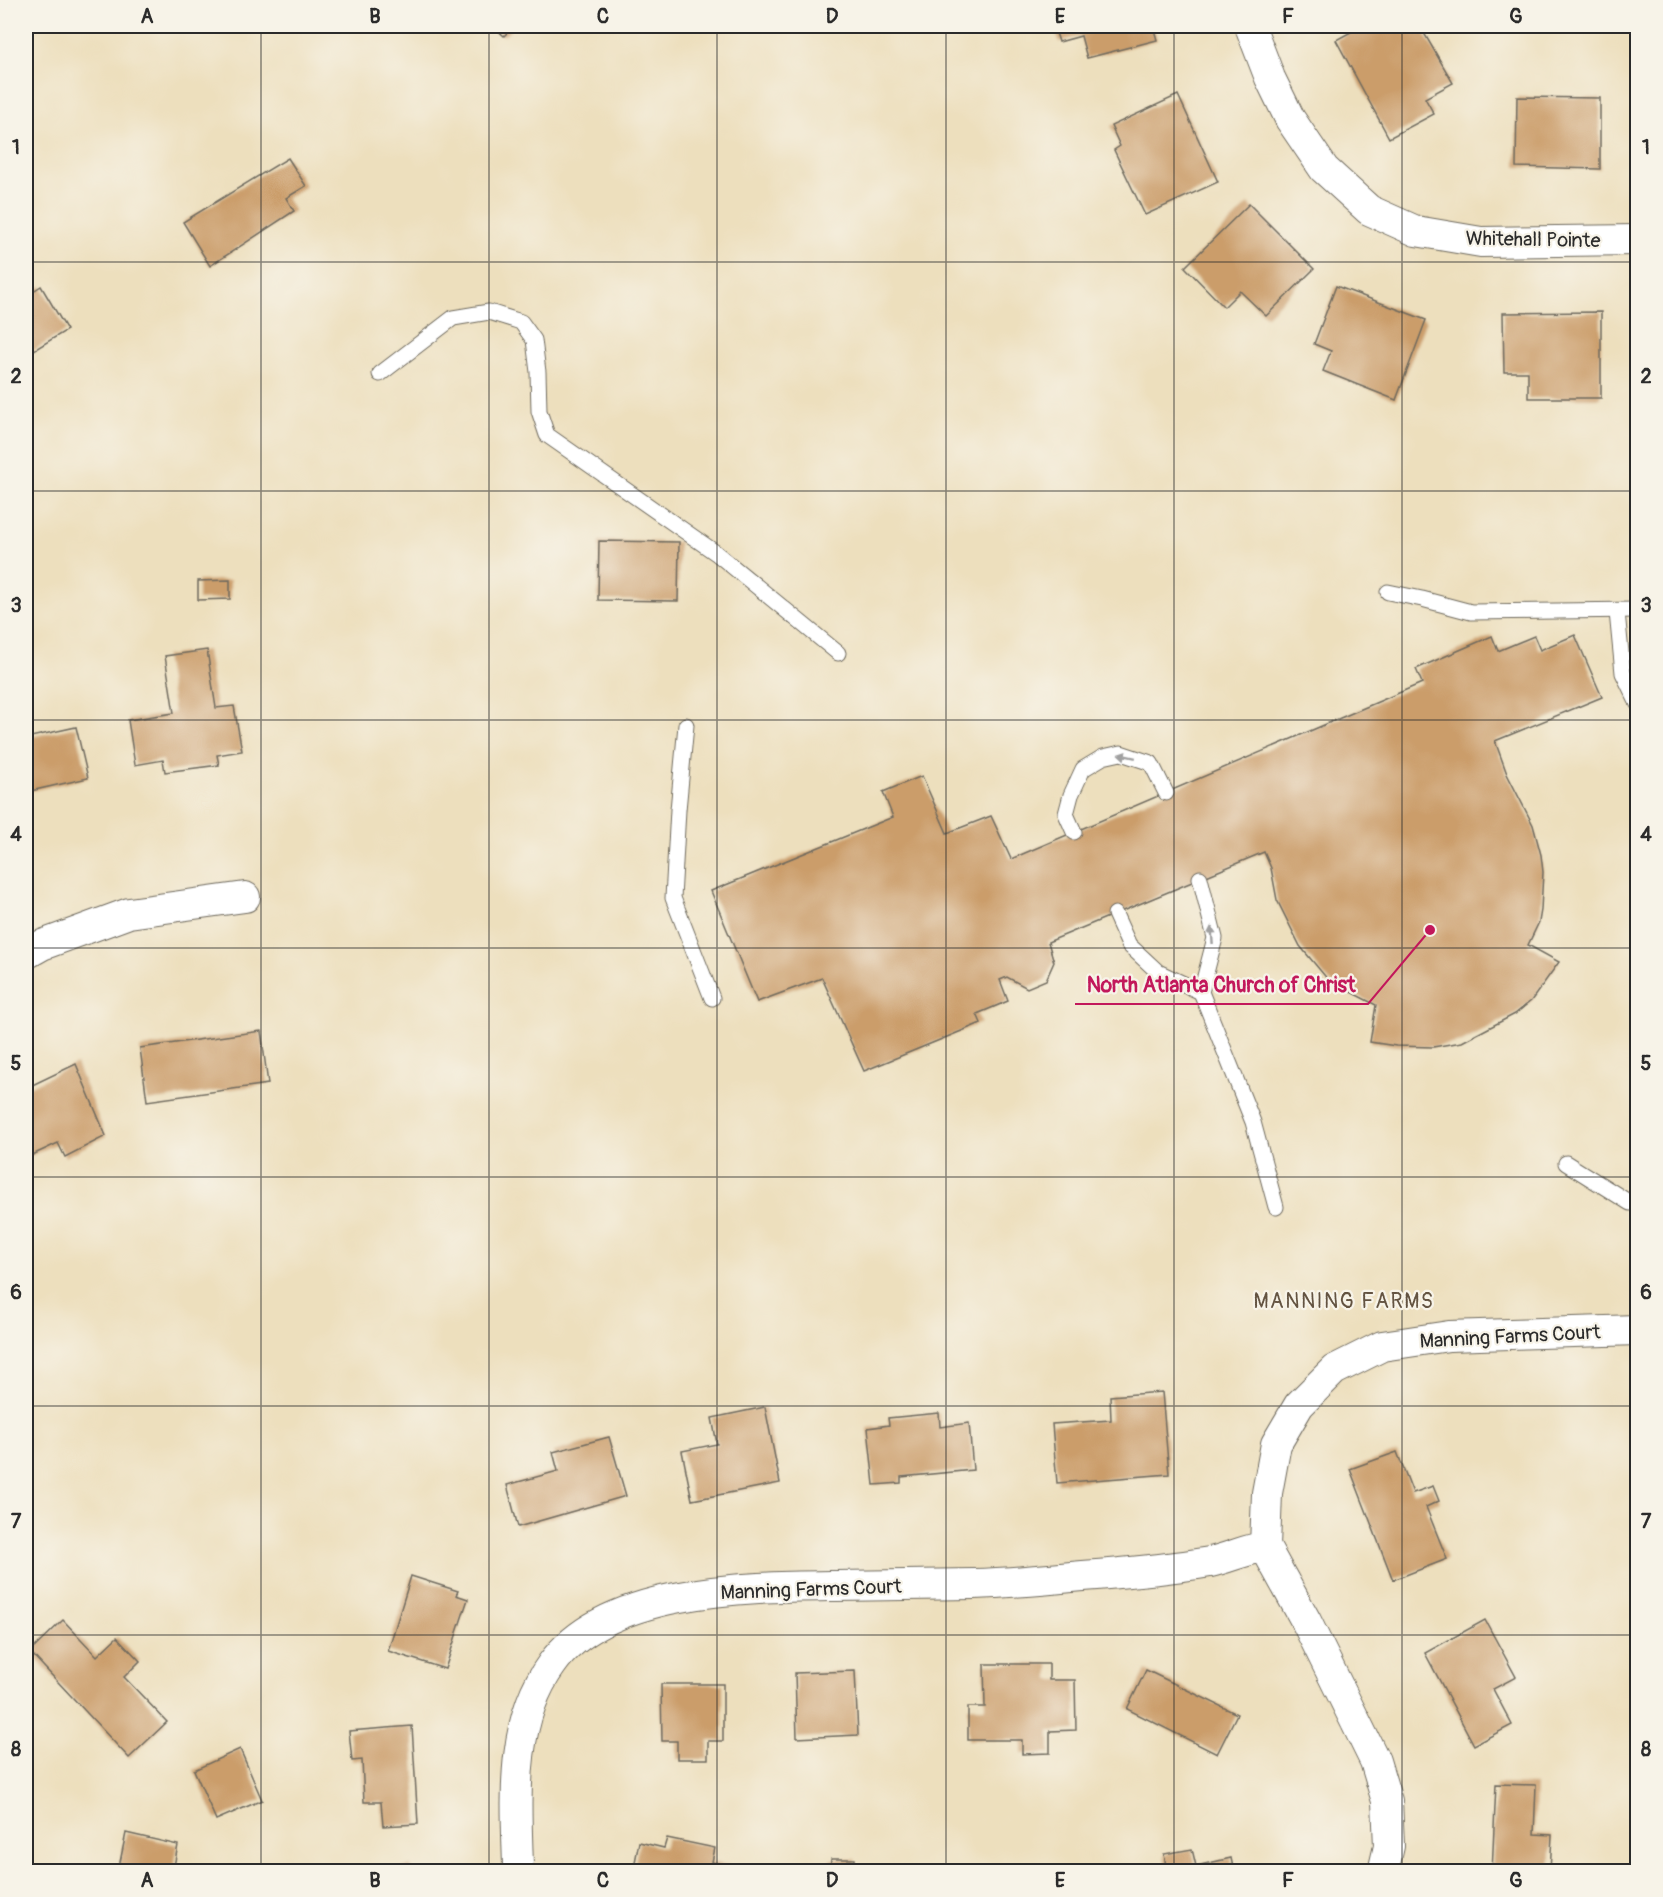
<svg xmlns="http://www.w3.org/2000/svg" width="1663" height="1897" font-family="Pangolin,sans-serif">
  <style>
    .building { fill: #cb9d6a }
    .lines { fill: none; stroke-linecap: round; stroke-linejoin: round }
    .service-casing { stroke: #6f6a5e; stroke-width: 17 }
    .minor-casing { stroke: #6f6a5e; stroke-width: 32 }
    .service { stroke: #fff; stroke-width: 15 }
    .minor { stroke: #fff; stroke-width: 30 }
    .oneway { fill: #a0a0a0 }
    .grid { fill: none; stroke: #2b2b2b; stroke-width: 1.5; stroke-opacity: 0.55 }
    .labels { text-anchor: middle; stroke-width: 4.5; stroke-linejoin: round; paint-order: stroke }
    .street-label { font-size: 20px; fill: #2b2b2b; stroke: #f7f3e8 }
    .neighbourhood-label { font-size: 21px; letter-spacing: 1.5px; fill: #635341; stroke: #f7f3e8 }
    .leader { fill: none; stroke: #c2185b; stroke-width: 2 }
    .callout-dot { fill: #c2185b; stroke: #f7f3e8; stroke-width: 2 }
    .callout-label { font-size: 21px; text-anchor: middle; font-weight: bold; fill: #c2185b; stroke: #f7f3e8; stroke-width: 4.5; stroke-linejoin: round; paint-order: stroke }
    .neatline { fill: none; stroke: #2b2b2b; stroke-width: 2 }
    .grid-label { font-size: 20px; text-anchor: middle; font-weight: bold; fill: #2b2b2b }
  </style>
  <rect width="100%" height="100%" fill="#f7f3e8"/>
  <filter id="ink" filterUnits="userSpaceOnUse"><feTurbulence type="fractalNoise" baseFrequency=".0167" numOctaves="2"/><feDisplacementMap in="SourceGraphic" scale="12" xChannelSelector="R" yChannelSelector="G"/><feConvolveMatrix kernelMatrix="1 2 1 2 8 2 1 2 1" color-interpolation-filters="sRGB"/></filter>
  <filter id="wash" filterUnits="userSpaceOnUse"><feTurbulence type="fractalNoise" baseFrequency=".008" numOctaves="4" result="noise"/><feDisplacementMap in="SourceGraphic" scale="24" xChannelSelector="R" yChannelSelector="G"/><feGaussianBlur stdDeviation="1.35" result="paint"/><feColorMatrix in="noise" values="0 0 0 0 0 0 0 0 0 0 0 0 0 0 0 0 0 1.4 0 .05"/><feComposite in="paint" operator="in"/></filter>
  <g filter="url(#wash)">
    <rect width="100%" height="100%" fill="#eddfbd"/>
    <g id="blocks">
      <g class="building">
        <path d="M493,26H514L504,36Z"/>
        <path d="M1054,26H1153L1157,40L1087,58L1081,36L1059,42Z"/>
        <path d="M1362,26H1420L1453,83L1425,98L1434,114L1389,138L1336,40Z"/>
        <path d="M1178,95L1218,182L1145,215L1114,150L1120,146L1111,126Z"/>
        <path d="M1517,97L1600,98V169L1516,167Z"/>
        <path d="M288,158L306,186L286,198L294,211L210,266L183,222Z"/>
        <path d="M1249,204L1314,269L1266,316L1240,291L1224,307L1185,267Z"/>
        <path d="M41,286L67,330L26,355V296Z"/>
        <path d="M1336,286L1426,320L1396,400L1323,371L1331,351L1314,344Z"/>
        <path d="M1601,312V398H1528V372H1504L1503,313Z"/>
        <path d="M599,541L679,542L678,601L598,600Z"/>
        <path d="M230,580V599L198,600V581Z"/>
        <path d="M1575,635L1602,697L1495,741L1507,774L1533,825L1541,855L1543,872L1541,910L1539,922L1528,945L1559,962L1531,1001L1515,1014L1462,1042L1433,1047L1396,1046L1370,1042L1376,1005L1329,981L1300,946L1277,900L1271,868L1264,852L1048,942L1054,962L1046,980L1027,988L1007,977L1000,980L1008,1001L977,1014L981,1023L864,1071L822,978L757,1002L711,891L893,817L883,792L922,776L947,833L991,816L1011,859L1422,683L1416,669L1492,636L1498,651L1534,636L1540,650Z"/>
        <path d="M207,650L216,708L234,706L242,751L217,755L219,765L165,772L163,760L135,765L128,720L174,713L165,656Z"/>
        <path d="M76,727L88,778L26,792V738Z"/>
        <path d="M261,1031L268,1084L147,1101L140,1048Z"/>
        <path d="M76,1064L106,1136L65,1157L58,1143L26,1158V1088Z"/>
        <path d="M1162,1392L1169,1474L1057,1483L1052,1424L1111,1420L1110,1396Z"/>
        <path d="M765,1407L780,1483L692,1500L682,1451L717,1444L712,1418Z"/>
        <path d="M939,1413L940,1427L969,1423L973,1470L901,1477V1483L874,1485L868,1428L889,1425L888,1418Z"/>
        <path d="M609,1437L626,1496L518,1527L507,1485L558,1471L553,1452Z"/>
        <path d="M1397,1452L1413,1493L1433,1486L1439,1501L1426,1507L1447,1559L1393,1580L1350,1469Z"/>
        <path d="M411,1576L458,1591L456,1595L468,1599L445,1669L388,1651Z"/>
        <path d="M63,1620L97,1656L117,1637L140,1661L124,1677L167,1722L129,1758L30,1652Z"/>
        <path d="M1485,1620L1516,1677L1493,1689L1512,1725L1474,1745L1425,1653Z"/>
        <path d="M984,1664H1049V1680H1075L1076,1730L1050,1731V1753L1022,1754V1740H968V1707H985Z"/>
        <path d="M1146,1670L1237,1714L1217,1754L1127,1709Z"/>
        <path d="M855,1671L858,1735L797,1738L795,1673Z"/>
        <path d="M661,1684H723V1741H708V1759H677V1741H662Z"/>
        <path d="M412,1726L418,1824L383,1826L381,1802H364L362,1760L352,1761L349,1731Z"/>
        <path d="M240,1749L262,1800L216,1820L194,1770Z"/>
        <path d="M1496,1784L1536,1785L1534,1834L1552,1835L1550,1872H1492Z"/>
        <path d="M126,1833L178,1845L173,1872H118Z"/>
        <path d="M667,1838L715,1848L712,1862L744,1869V1872H633L639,1842L664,1848Z"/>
        <path d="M1192,1849L1196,1866L1231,1858L1234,1872H1167L1164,1854Z"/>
        <path d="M831,1859H855V1872H830Z"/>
        <path d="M411,1866L412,1872H390V1871Z"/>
      </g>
    </g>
  </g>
  <g filter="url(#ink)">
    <use href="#blocks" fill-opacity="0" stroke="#6f6a5e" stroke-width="1.5"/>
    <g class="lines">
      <g class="service-casing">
        <g id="service">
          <path d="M380,374L453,318L489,312L521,322L534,340L538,372L539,411L547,435L716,553L838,653"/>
          <path d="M1388,592L1422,599L1471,612L1638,610"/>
          <path d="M1617,612L1623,673L1638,704"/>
          <path d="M686,725L678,810L673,898L712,998"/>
          <path d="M1074,832L1066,814L1071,795L1083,769L1103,757L1121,753L1151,763L1166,793"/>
          <path d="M1200,878L1215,938L1201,992L1253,1122L1276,1207"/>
          <path d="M1115,914L1129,945L1158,972L1201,992"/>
          <path d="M1566,1163L1630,1203H1638"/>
        </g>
      </g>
      <g class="minor-casing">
        <g id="minor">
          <path d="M1250,26L1270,78L1290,119L1324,169L1369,210L1416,231L1481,242L1638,240"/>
          <path d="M26,954L42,945L129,913L245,897"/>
          <path d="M1265,1547L1267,1493L1276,1444L1299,1405L1334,1370L1382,1346L1449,1336L1638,1330"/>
          <path d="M519,1872L518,1866C516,1799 510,1721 552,1664C607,1587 751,1587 836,1586C882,1585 928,1585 974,1584C1015,1583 1056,1578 1097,1575C1134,1572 1173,1568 1210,1562C1229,1558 1246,1549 1265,1547L1306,1621L1375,1761L1387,1801L1389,1846L1383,1872"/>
        </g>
      </g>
      <use href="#service" class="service"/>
      <use href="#minor" class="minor"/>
    </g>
    <defs><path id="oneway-solid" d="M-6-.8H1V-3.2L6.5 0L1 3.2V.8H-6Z" transform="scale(1.5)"/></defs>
    <g class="oneway">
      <use href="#oneway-solid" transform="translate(1127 756) rotate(-168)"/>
      <use href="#oneway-solid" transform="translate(1212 935) rotate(-94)"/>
    </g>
  </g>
  <path class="grid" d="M261,26V1872M489,26V1872M717,26V1872M946,26V1872M1174,26V1872M1402,26V1872M26,262H1638M26,491H1638M26,720H1638M26,948H1638M26,1177H1638M26,1406H1638M26,1635H1638"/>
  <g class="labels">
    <g class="street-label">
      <text transform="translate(1533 239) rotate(1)" y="7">Whitehall Pointe</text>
      <text transform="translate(1510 1336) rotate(-3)" y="7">Manning Farms Court</text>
      <text transform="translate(811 1589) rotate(-2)" y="7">Manning Farms Court</text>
    </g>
    <g class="neighbourhood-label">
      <text x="1344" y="1308">MANNING FARMS</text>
    </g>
  </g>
  <path class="leader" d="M1430 930L1368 1004H1075"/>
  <circle class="callout-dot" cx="1430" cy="930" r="6"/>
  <g class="callout-label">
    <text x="1221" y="992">North Atlanta Church of Christ</text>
  </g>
  <rect width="1663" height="1897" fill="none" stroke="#f7f3e8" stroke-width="66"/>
  <rect x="33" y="33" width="1597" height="1831" class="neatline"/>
  <g class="grid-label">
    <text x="147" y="23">A</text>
    <text x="375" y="23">B</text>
    <text x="603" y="23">C</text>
    <text x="832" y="23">D</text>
    <text x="1060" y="23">E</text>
    <text x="1288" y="23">F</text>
    <text x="1516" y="23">G</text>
    <text x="16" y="154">1</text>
    <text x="1646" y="154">1</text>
    <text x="16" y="383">2</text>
    <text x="1646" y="383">2</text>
    <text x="16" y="612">3</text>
    <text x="1646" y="612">3</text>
    <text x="16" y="841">4</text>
    <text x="1646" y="841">4</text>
    <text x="16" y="1070">5</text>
    <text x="1646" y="1070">5</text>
    <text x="16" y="1299">6</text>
    <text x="1646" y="1299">6</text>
    <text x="16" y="1528">7</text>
    <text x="1646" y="1528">7</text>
    <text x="16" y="1756">8</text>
    <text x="1646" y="1756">8</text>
    <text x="147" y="1887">A</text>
    <text x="375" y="1887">B</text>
    <text x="603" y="1887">C</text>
    <text x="832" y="1887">D</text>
    <text x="1060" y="1887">E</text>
    <text x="1288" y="1887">F</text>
    <text x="1516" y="1887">G</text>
  </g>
</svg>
